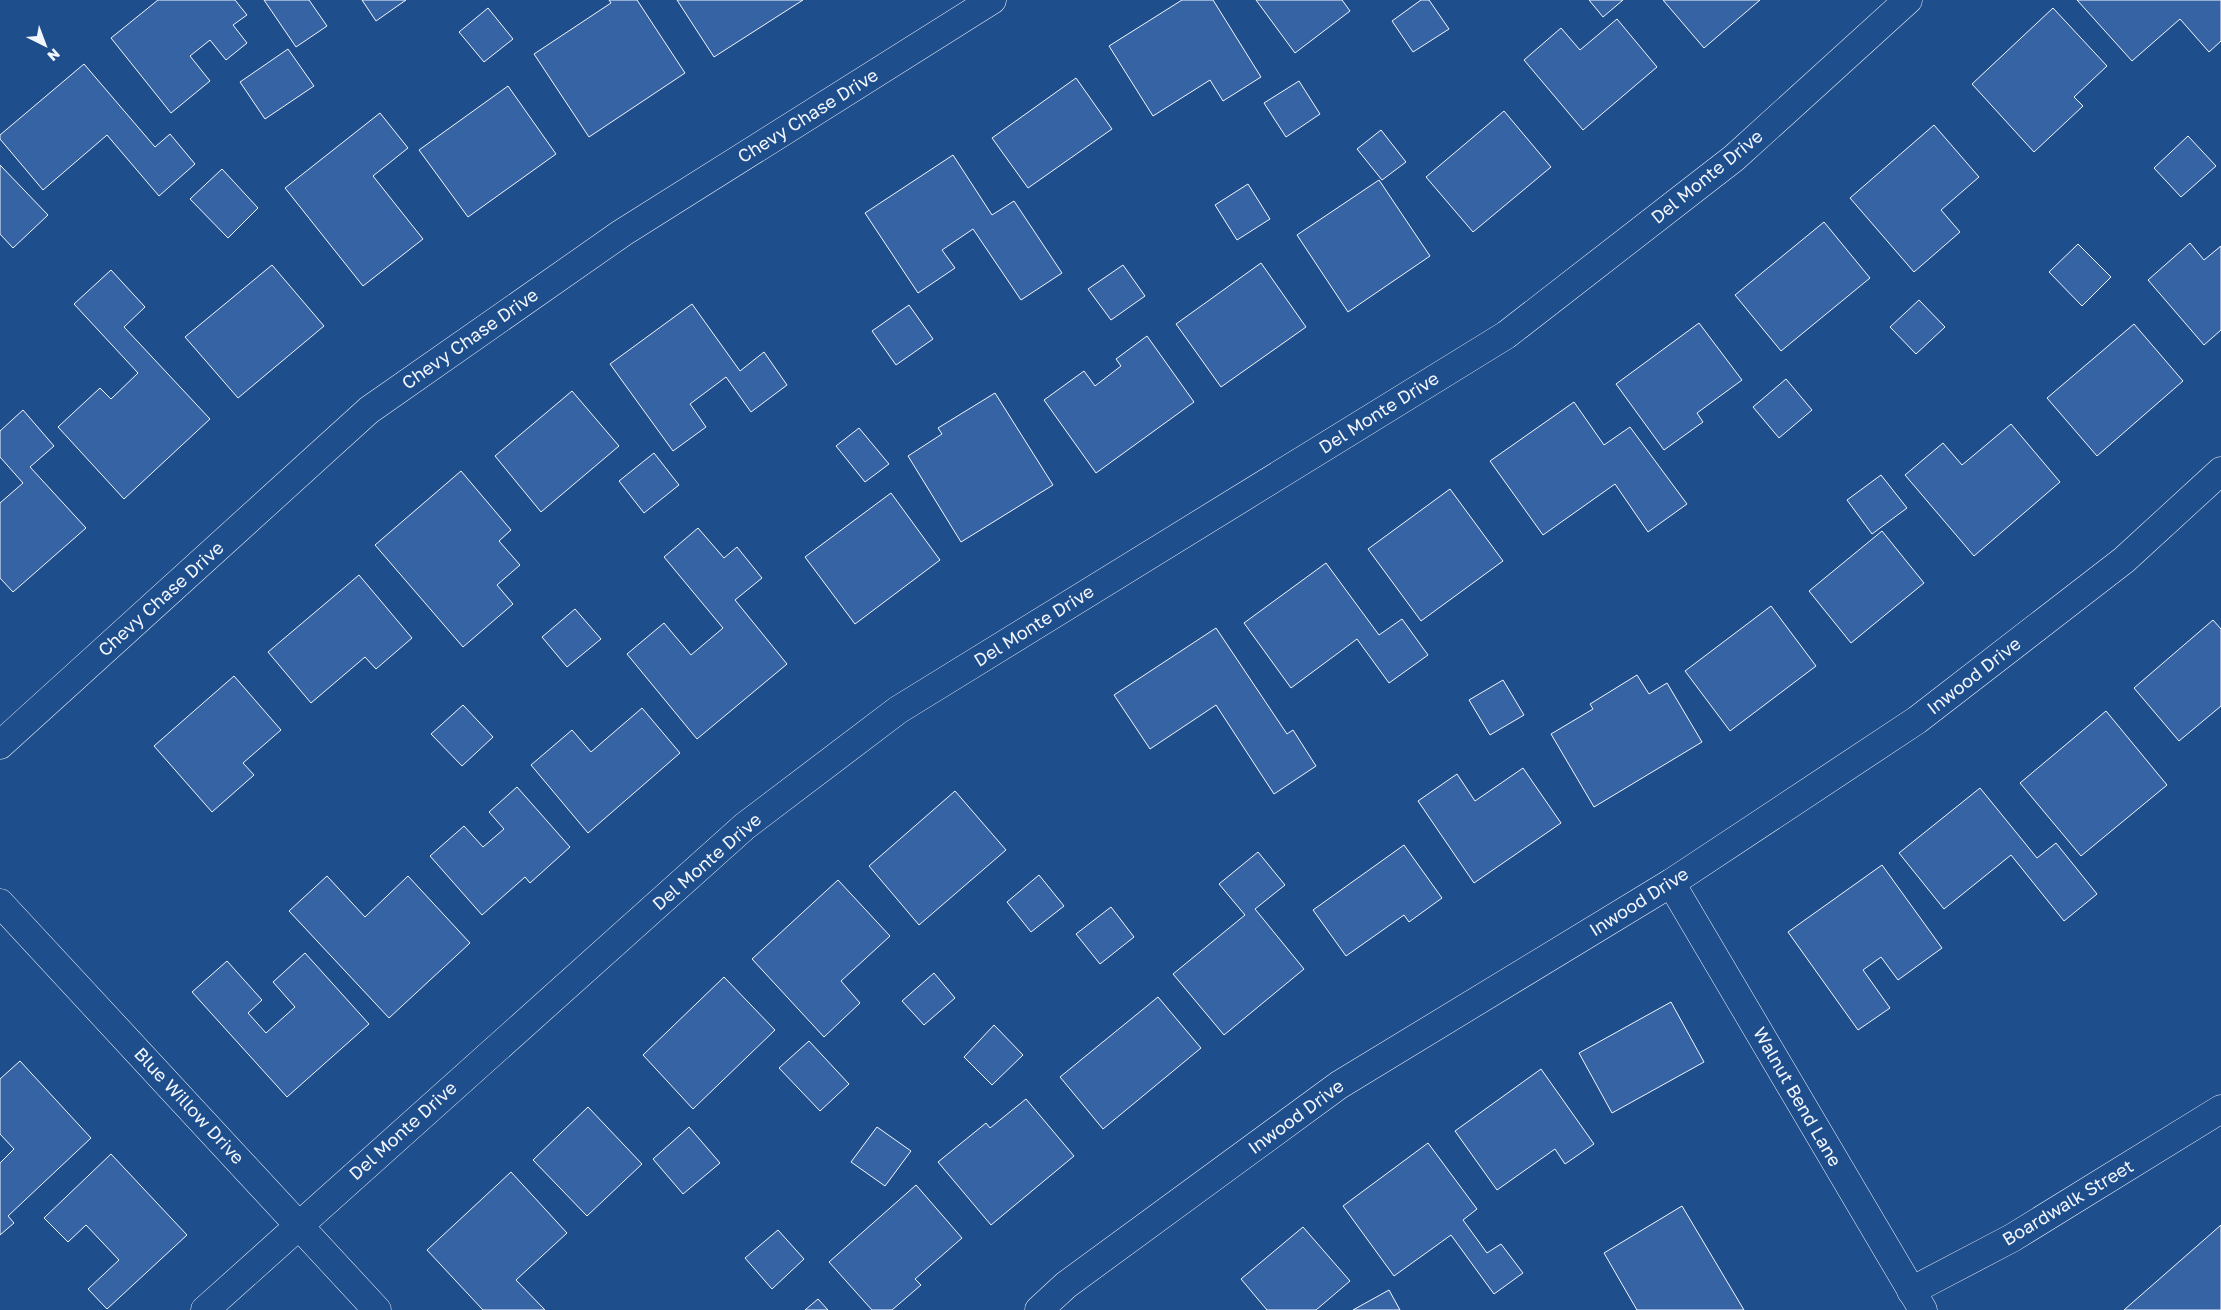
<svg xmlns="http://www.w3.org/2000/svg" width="2221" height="1310" font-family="'Golos Text',sans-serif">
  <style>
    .building { fill: #3563a3; stroke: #f2f6ff }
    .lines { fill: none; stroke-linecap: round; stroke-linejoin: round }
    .street-casing { stroke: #f2f6ff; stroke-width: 29 }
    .street { stroke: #1f4e8c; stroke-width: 28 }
    .labels { text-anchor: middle; stroke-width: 4; stroke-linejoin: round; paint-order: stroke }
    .street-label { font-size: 18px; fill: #f2f6ff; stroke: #1f4e8c }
  </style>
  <rect width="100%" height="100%" fill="#1f4e8c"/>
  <g class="building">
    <path d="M158,0H235L247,15L233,25L247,43L226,60L210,40L190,56L210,81L171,113L111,38Z"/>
    <path d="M264,0H309L327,26L296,47Z"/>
    <path d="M362,0H406L376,21Z"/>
    <path d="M609,0H637L685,73L589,137L534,54L611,3Z"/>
    <path d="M677,0H803L714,57Z"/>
    <path d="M1182,0H1213L1261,77L1223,101L1210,80L1153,116L1109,46Z"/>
    <path d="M1256,0H1342L1350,11L1295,53Z"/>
    <path d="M1421,0H1429L1449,29L1413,52L1392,21Z"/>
    <path d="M1589,0H1623L1603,17Z"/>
    <path d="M1663,0H1760L1704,48Z"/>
    <path d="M2077,0H2221V41L2209,52L2180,19L2132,61Z"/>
    <path d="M488,8L513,39L484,62L459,32Z"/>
    <path d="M2053,8L2107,66L2074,97L2083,106L2034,152L1972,84Z"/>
    <path d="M1617,19L1657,67L1583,130L1524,60L1561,28L1580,50Z"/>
    <path d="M288,49L314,86L265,119L240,82Z"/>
    <path d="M84,64L155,147L170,134L195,164L159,196L107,135L43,190L0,139V135Z"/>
    <path d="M1076,78L1112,129L1028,188L992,138Z"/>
    <path d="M1299,81L1320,114L1286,137L1264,103Z"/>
    <path d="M508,86L556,154L468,217L419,150Z"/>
    <path d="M1504,111L1551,167L1473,232L1426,177Z"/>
    <path d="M380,113L408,148L373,176L423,239L363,286L285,188Z"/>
    <path d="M1934,125L1979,177L1941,210L1960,232L1914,272L1850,198Z"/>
    <path d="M1381,130L1406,162L1382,180L1357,149Z"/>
    <path d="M2188,136L2216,166L2181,197L2154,168Z"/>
    <path d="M953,155L992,215L1014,201L1062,273L1021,300L973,229L942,250L955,268L918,293L865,213Z"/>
    <path d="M0,165L48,215L13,248L0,234Z"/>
    <path d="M222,169L258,208L228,238L190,199Z"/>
    <path d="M1379,180L1430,256L1348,312L1297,235Z"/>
    <path d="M1248,184L1270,219L1237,240L1215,205Z"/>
    <path d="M1824,222L1870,278L1781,351L1735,295Z"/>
    <path d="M2190,243L2204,260L2221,246V330L2204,345L2148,280Z"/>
    <path d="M2078,244L2111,277L2082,306L2049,272Z"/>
    <path d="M1261,263L1306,327L1221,387L1176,324Z"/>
    <path d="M272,265L324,326L238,398L185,337Z"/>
    <path d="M1123,265L1145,296L1111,320L1088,289Z"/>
    <path d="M111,270L145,307L124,327L210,419L124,499L58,427L100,388L111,399L138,373L74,304Z"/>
    <path d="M1919,300L1945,327L1916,354L1890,327Z"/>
    <path d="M692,304L740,371L764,352L787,385L751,412L726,377L690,404L706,427L673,451L610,364Z"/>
    <path d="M909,305L933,339L896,365L872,331Z"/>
    <path d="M1699,323L1742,380L1697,413L1703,422L1664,450L1616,384Z"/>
    <path d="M2134,324L2183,381L2097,456L2047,398Z"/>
    <path d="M1147,336L1194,402L1096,473L1044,400L1084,371L1095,386L1121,366L1116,359Z"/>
    <path d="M1786,379L1812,410L1779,438L1753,407Z"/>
    <path d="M572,391L619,446L541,512L495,456Z"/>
    <path d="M995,393L1053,485L961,542L908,456L942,434L938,428Z"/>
    <path d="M1574,402L1604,445L1630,427L1687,504L1648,532L1615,484L1543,535L1490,461Z"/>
    <path d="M23,410L54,446L30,467L86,528L13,592L0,578V503L23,483L0,457V431Z"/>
    <path d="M2011,424L2060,482L1974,556L1905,475L1943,443L1962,465Z"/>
    <path d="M859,428L889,464L865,482L836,446Z"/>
    <path d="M654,453L679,485L644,513L619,481Z"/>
    <path d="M461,471L511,530L499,541L520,565L497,585L513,604L463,647L375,545Z"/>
    <path d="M1881,475L1907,508L1872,534L1847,500Z"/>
    <path d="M1450,489L1503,561L1421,621L1368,549Z"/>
    <path d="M891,493L940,560L855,624L805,557Z"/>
    <path d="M698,528L724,558L737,547L762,578L735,600L787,664L697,739L627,654L664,623L691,655L723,628L664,557Z"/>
    <path d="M1882,531L1924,583L1851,643L1809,591Z"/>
    <path d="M1326,563L1379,635L1402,619L1428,655L1389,683L1357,639L1291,688L1244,623Z"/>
    <path d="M359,575L412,638L376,669L365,657L311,703L268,652Z"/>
    <path d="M1771,606L1816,666L1730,731L1685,671Z"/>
    <path d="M575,609L601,639L567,667L542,637Z"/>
    <path d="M2213,620L2221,629V706L2179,741L2134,688Z"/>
    <path d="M1216,628L1287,734L1293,730L1316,766L1274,794L1216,705L1150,749L1114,695Z"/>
    <path d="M1637,675L1649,694L1667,683L1702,742L1594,807L1551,734L1593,709L1590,704Z"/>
    <path d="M234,676L281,730L243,763L254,775L212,812L154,746Z"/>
    <path d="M1503,680L1524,715L1490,735L1469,700Z"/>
    <path d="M463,705L493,737L462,766L431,734Z"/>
    <path d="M642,708L680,753L588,833L531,765L572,730L591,752Z"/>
    <path d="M2106,711L2167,785L2081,856L2020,783Z"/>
    <path d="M1523,768L1561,823L1474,883L1418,801L1457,774L1475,801Z"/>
    <path d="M517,787L570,847L530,883L525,877L482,915L430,856L464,826L483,847L504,829L489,812Z"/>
    <path d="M1980,788L2037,858L2056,843L2097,894L2064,921L2011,855L1944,909L1899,853Z"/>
    <path d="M955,791L1006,850L919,925L869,866Z"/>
    <path d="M1404,845L1442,898L1409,922L1404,915L1346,956L1313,910Z"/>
    <path d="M1258,852L1285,885L1255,909L1304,969L1224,1035L1173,974L1245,915L1219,884Z"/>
    <path d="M1882,865L1942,948L1898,980L1881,957L1863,970L1890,1008L1858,1030L1788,932Z"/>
    <path d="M1039,875L1064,906L1031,932L1007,902Z"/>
    <path d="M327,876L365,917L408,876L470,943L389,1018L289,911Z"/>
    <path d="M838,880L890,936L841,981L860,1003L824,1037L752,959Z"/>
    <path d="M1111,907L1134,937L1100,964L1076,934Z"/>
    <path d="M305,953L369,1024L287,1097L192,992L227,961L262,1000L248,1013L266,1033L295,1007L273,982Z"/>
    <path d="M934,973L955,998L924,1025L902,1001Z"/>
    <path d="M724,977L775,1030L693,1109L643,1055Z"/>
    <path d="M1158,997L1201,1048L1103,1129L1060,1077Z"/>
    <path d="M1671,1002L1704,1062L1612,1113L1579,1053Z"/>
    <path d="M994,1025L1023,1055L992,1085L964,1057Z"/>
    <path d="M809,1041L849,1084L820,1111L779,1068Z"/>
    <path d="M20,1061L91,1138L8,1216L14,1223L0,1235V1163L14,1149L0,1134V1079Z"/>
    <path d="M1541,1069L1594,1144L1565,1164L1555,1149L1497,1190L1455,1131Z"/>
    <path d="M1026,1099L1074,1156L991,1225L938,1162L986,1123L990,1128Z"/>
    <path d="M588,1107L642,1164L587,1216L533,1160Z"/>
    <path d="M689,1127L720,1163L683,1194L653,1159Z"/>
    <path d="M877,1127L911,1151L885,1186L851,1162Z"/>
    <path d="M1428,1143L1477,1209L1463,1220L1487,1253L1501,1244L1523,1273L1494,1294L1451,1235L1394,1276L1343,1206Z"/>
    <path d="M111,1154L187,1235L107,1309L88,1289L119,1260L86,1225L68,1242L44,1218Z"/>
    <path d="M511,1172L567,1233L516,1280L545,1310H483L427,1250Z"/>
    <path d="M916,1185L962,1238L915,1279L921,1285L892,1310H872L829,1262Z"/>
    <path d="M1682,1206L1744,1310H1637L1604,1253Z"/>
    <path d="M2221,1225V1310H2124Z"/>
    <path d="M1303,1227L1350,1281L1316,1310H1267L1241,1279Z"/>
    <path d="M778,1230L804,1259L772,1289L745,1258Z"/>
    <path d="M1389,1290L1400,1310H1353Z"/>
    <path d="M818,1299L828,1310H805Z"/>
  </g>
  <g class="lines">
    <g class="street-casing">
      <g id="street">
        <path d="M0,745L369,410L622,233L992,0"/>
        <path d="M1671,883L1923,1310"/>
        <path d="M0,903L377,1310"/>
        <path d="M1911,1291L2012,1238L2221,1109"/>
        <path d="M205,1310L745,826L898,710L1506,335L1734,158L1908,0"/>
        <path d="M1039,1310L1066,1285L1339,1085L1671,883L1917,720L2124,560L2221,471"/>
      </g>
    </g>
    <use href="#street" class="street"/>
  </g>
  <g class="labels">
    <g class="street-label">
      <text transform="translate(808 116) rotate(-32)" y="6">Chevy Chase Drive</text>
      <text transform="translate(1707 177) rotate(-39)" y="6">Del Monte Drive</text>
      <text transform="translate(470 339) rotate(-35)" y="6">Chevy Chase Drive</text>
      <text transform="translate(1379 413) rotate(-32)" y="6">Del Monte Drive</text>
      <text transform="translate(161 599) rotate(-42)" y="6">Chevy Chase Drive</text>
      <text transform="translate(1034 626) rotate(-32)" y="6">Del Monte Drive</text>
      <text transform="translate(1974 676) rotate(-38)" y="6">Inwood Drive</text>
      <text transform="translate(707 862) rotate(-41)" y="6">Del Monte Drive</text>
      <text transform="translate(1639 902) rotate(-32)" y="6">Inwood Drive</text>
      <text transform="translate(1797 1097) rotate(60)" y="6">Walnut Bend Lane</text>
      <text transform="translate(189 1106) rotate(47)" y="6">Blue Willow Drive</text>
      <text transform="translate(1296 1117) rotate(-36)" y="6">Inwood Drive</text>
      <text transform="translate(403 1131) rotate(-42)" y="6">Del Monte Drive</text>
      <text transform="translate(2068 1203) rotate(-31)" y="6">Boardwalk Street</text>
    </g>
  </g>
  <g transform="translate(45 45) rotate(138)" stroke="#1f4e8c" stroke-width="4" paint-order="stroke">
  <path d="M0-4L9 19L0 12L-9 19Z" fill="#f2f6ff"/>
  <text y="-8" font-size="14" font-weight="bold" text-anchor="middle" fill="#f2f6ff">N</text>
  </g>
</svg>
